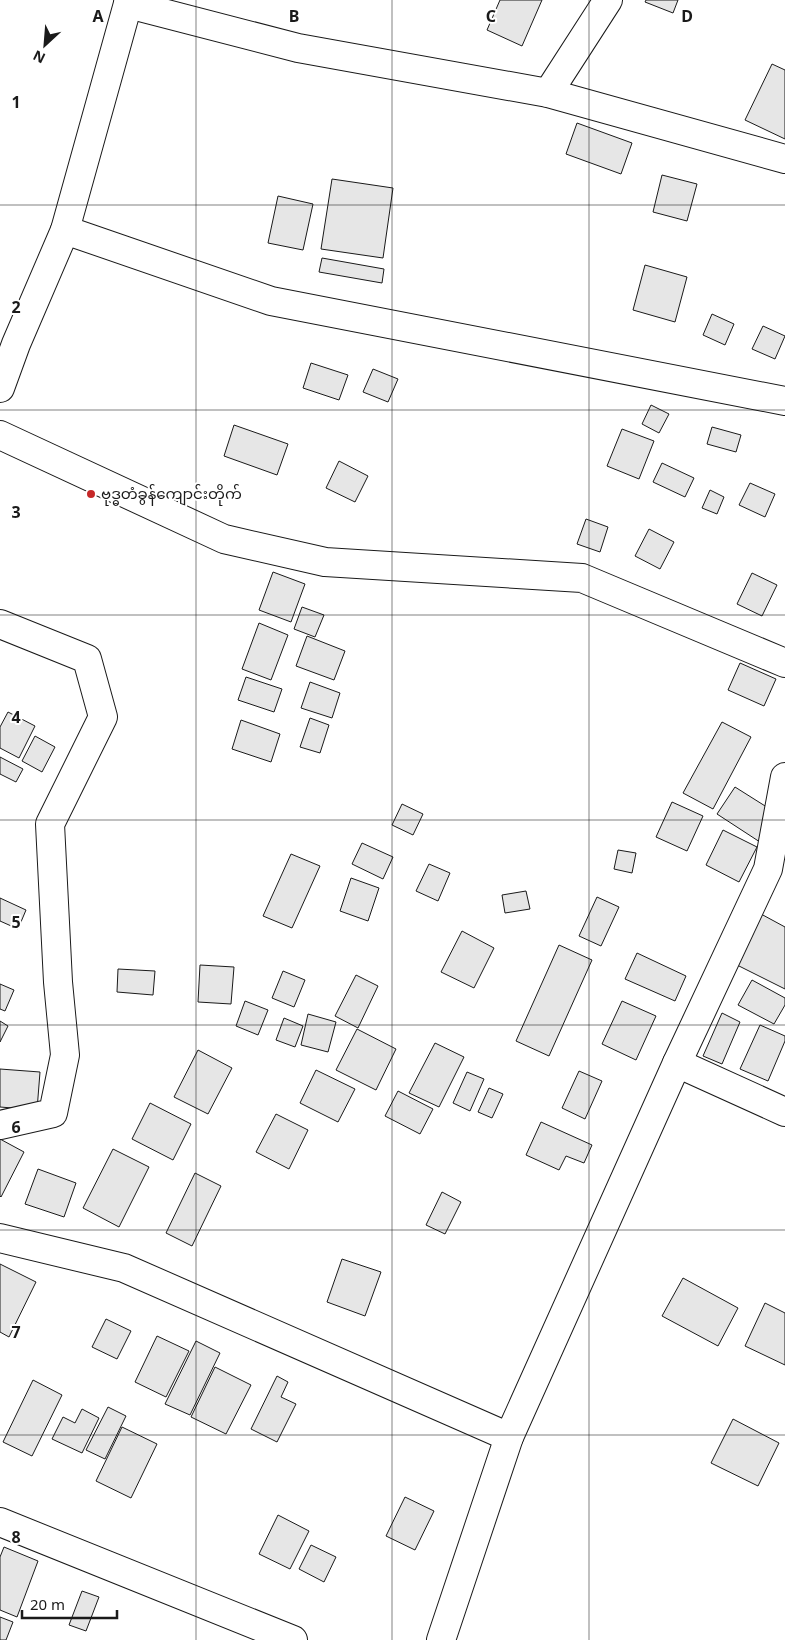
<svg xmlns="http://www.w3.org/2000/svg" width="785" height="1640" font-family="'Noto Sans','Noto Sans Myanmar',sans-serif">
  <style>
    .building { fill: #e6e6e6; stroke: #1a1a1a }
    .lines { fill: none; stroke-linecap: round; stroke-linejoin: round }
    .street-casing { stroke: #1a1a1a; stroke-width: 30 }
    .street { stroke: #fff; stroke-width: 28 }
    .grid { fill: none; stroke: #1a1a1a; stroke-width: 1; stroke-opacity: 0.55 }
    .poi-dot { fill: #c62828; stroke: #fff; stroke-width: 2 }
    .labels { text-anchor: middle; stroke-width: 4; stroke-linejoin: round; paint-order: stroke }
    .poi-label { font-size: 15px; fill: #1a1a1a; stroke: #fff; text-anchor: start }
    .grid-label { font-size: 16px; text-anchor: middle; font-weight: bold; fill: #1a1a1a; stroke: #fff; stroke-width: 4; stroke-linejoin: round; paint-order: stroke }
  </style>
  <rect width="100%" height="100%" fill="#fff"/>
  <g class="building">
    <path d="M500,0H542L522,46L487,30Z"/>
    <path d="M646,0H678L673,13L645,2Z"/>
    <path d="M772,64L785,70V139L745,120Z"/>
    <path d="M577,123L632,143L621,174L566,154Z"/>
    <path d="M662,175L697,184L687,221L653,212Z"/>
    <path d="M332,179L393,188L383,258L321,249Z"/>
    <path d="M278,196L313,204L303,250L268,243Z"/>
    <path d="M322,258L384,269L382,283L319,272Z"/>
    <path d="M645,265L687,277L675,322L633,310Z"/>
    <path d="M712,314L734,324L725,345L703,335Z"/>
    <path d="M763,326L785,336L775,359L752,349Z"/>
    <path d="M311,363L348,375L339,400L303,388Z"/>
    <path d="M373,369L398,379L388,402L363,392Z"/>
    <path d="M651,405L669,414L659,433L642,424Z"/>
    <path d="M234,425L288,444L277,475L224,456Z"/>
    <path d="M712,427L741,435L736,452L707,444Z"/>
    <path d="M622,429L654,441L639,479L607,466Z"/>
    <path d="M339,461L368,476L355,502L326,488Z"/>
    <path d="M662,463L694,478L685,497L653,482Z"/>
    <path d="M750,483L775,494L765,517L739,505Z"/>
    <path d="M710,490L724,497L717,514L702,508Z"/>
    <path d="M586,519L608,527L600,552L577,544Z"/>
    <path d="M649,529L674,542L660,569L635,556Z"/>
    <path d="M273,572L305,584L291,622L259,610Z"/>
    <path d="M752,573L777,585L762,616L737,604Z"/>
    <path d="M302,607L324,615L315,637L294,629Z"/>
    <path d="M259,623L288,635L271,680L242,669Z"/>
    <path d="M307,636L345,651L334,680L296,666Z"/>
    <path d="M740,663L776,679L764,706L728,690Z"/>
    <path d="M246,677L282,689L274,712L238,700Z"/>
    <path d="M310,682L340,693L332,718L301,708Z"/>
    <path d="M8,712L35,726L19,758L0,748V727Z"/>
    <path d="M310,718L329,725L320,753L300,747Z"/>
    <path d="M241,720L280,734L271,762L232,749Z"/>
    <path d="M722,722L751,737L713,809L683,793Z"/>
    <path d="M35,736L55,747L42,772L22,761Z"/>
    <path d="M0,757L23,769L16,782L0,774Z"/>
    <path d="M735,787L781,816L763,844L717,814Z"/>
    <path d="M672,802L703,816L687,851L656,837Z"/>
    <path d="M402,804L423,814L413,835L392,825Z"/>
    <path d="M723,830L757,847L739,882L706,865Z"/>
    <path d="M362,843L393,857L383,879L352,864Z"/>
    <path d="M618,850L636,853L632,873L614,869Z"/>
    <path d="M291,854L320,866L292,928L263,916Z"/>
    <path d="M429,864L450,873L438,901L416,891Z"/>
    <path d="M351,878L379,888L368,921L340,911Z"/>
    <path d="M526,891L530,909L505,913L502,895Z"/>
    <path d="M597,897L619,907L601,946L579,936Z"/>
    <path d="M0,898L26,910L18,929L0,921Z"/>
    <path d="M761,914L785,927V989L735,964Z"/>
    <path d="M462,931L494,948L474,988L441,972Z"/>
    <path d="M559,945L592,960L549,1056L516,1041Z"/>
    <path d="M637,953L686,976L675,1001L625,979Z"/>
    <path d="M200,965L234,967L231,1004L198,1002Z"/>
    <path d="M118,969L155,971L153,995L117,992Z"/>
    <path d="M283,971L305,980L294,1007L272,998Z"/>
    <path d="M356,975L378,986L358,1028L335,1016Z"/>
    <path d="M752,980L785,998V1005L774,1024L738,1005Z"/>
    <path d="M0,984L14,990L5,1011L0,1009Z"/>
    <path d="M245,1001L268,1010L258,1035L236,1026Z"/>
    <path d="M622,1001L656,1016L636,1060L602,1044Z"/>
    <path d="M722,1013L740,1022L722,1064L703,1056Z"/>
    <path d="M308,1014L336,1022L328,1052L301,1045Z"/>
    <path d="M284,1018L303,1026L295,1047L276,1040Z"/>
    <path d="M0,1021L8,1026L0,1042Z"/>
    <path d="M760,1025L785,1036V1041L768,1081L740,1069Z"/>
    <path d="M357,1029L396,1049L376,1090L336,1070Z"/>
    <path d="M435,1043L464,1057L439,1107L409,1093Z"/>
    <path d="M198,1050L232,1068L208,1114L174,1097Z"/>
    <path d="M0,1069L40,1072L37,1110L0,1107Z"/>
    <path d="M316,1070L355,1089L338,1122L300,1103Z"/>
    <path d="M579,1071L602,1081L585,1119L562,1108Z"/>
    <path d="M467,1072L484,1079L470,1111L453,1103Z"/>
    <path d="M489,1088L503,1094L492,1118L478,1112Z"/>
    <path d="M398,1091L433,1109L420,1134L385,1116Z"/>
    <path d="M150,1103L191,1124L173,1160L132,1139Z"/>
    <path d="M276,1114L308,1130L289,1169L256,1152Z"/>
    <path d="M541,1122L592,1145L584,1163L566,1156L559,1170L526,1155Z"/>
    <path d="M0,1139L24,1152L1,1197L0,1196Z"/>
    <path d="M113,1149L149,1167L119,1227L83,1208Z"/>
    <path d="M38,1169L76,1183L64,1217L25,1204Z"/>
    <path d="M195,1173L221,1186L192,1246L166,1233Z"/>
    <path d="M442,1192L461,1202L445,1234L426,1225Z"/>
    <path d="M342,1259L381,1272L365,1316L327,1302Z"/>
    <path d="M0,1264L36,1282L9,1337L0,1332Z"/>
    <path d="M683,1278L738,1308L718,1346L662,1316Z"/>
    <path d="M765,1303L785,1313V1365L745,1346Z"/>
    <path d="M106,1319L131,1331L117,1359L92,1347Z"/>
    <path d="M157,1336L189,1351L166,1397L135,1382Z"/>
    <path d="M196,1341L220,1353L190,1415L165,1404Z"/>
    <path d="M215,1367L251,1385L226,1434L191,1417Z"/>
    <path d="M277,1376L288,1382L281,1397L296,1404L277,1442L251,1429Z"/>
    <path d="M33,1380L62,1395L32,1456L3,1442Z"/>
    <path d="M108,1407L126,1416L105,1459L86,1450Z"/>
    <path d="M82,1409L99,1418L82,1453L52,1439L63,1417L75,1423Z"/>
    <path d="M733,1419L779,1443L758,1486L711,1463Z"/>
    <path d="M122,1427L157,1444L131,1498L96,1481Z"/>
    <path d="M405,1497L434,1511L415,1550L386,1536Z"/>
    <path d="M278,1515L309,1531L290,1569L259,1554Z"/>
    <path d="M311,1545L336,1557L324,1582L299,1569Z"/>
    <path d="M4,1547L38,1561L17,1617L0,1610V1557Z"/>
    <path d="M82,1591L99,1597L86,1631L69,1625Z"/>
    <path d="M0,1617L13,1622L6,1640H0Z"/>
  </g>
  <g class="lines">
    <g class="street-casing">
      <g id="street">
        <path d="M128,4L298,48L548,93L785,159"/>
        <path d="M548,93L608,0"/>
        <path d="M65,230L271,301L785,401"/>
        <path d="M0,388L16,344L65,230L129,0"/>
        <path d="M0,435L224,539L325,562L582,578L785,663"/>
        <path d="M0,624L87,659L103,717L50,824L58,982L65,1055L53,1113L0,1125"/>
        <path d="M677,1063L785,1112"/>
        <path d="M0,1238L124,1268L509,1437"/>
        <path d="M0,1522L293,1640"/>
        <path d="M441,1640L509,1437L677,1063L768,869L785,777"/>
      </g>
    </g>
    <use href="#street" class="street"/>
  </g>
  <path class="grid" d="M196,0V1640M392,0V1640M589,0V1640M0,205H785M0,410H785M0,615H785M0,820H785M0,1025H785M0,1230H785M0,1435H785"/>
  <circle class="poi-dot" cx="91" cy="494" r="5"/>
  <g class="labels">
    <g class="poi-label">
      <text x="101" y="499">ဗုဒ္ဓတံခွန်ကျောင်းတိုက်</text>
    </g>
  </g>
  <g class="grid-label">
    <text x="98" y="22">A</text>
    <text x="294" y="22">B</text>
    <text x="491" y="22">C</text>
    <text x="687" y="22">D</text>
    <text x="16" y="108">1</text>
    <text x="16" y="313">2</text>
    <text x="16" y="518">3</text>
    <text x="16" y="723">4</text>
    <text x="16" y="928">5</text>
    <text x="16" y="1133">6</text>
    <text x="16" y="1338">7</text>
    <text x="16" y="1543">8</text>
  </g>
  <g transform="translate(45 45) rotate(206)" stroke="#ffffff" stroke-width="4" paint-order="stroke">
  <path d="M0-4L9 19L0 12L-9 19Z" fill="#1a1a1a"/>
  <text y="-8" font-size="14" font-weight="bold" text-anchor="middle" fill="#1a1a1a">N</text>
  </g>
  <path d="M22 1610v8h95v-8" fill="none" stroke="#1a1a1a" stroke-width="2.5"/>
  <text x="30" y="1610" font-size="15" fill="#1a1a1a" stroke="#ffffff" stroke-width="4" paint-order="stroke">20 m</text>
</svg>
